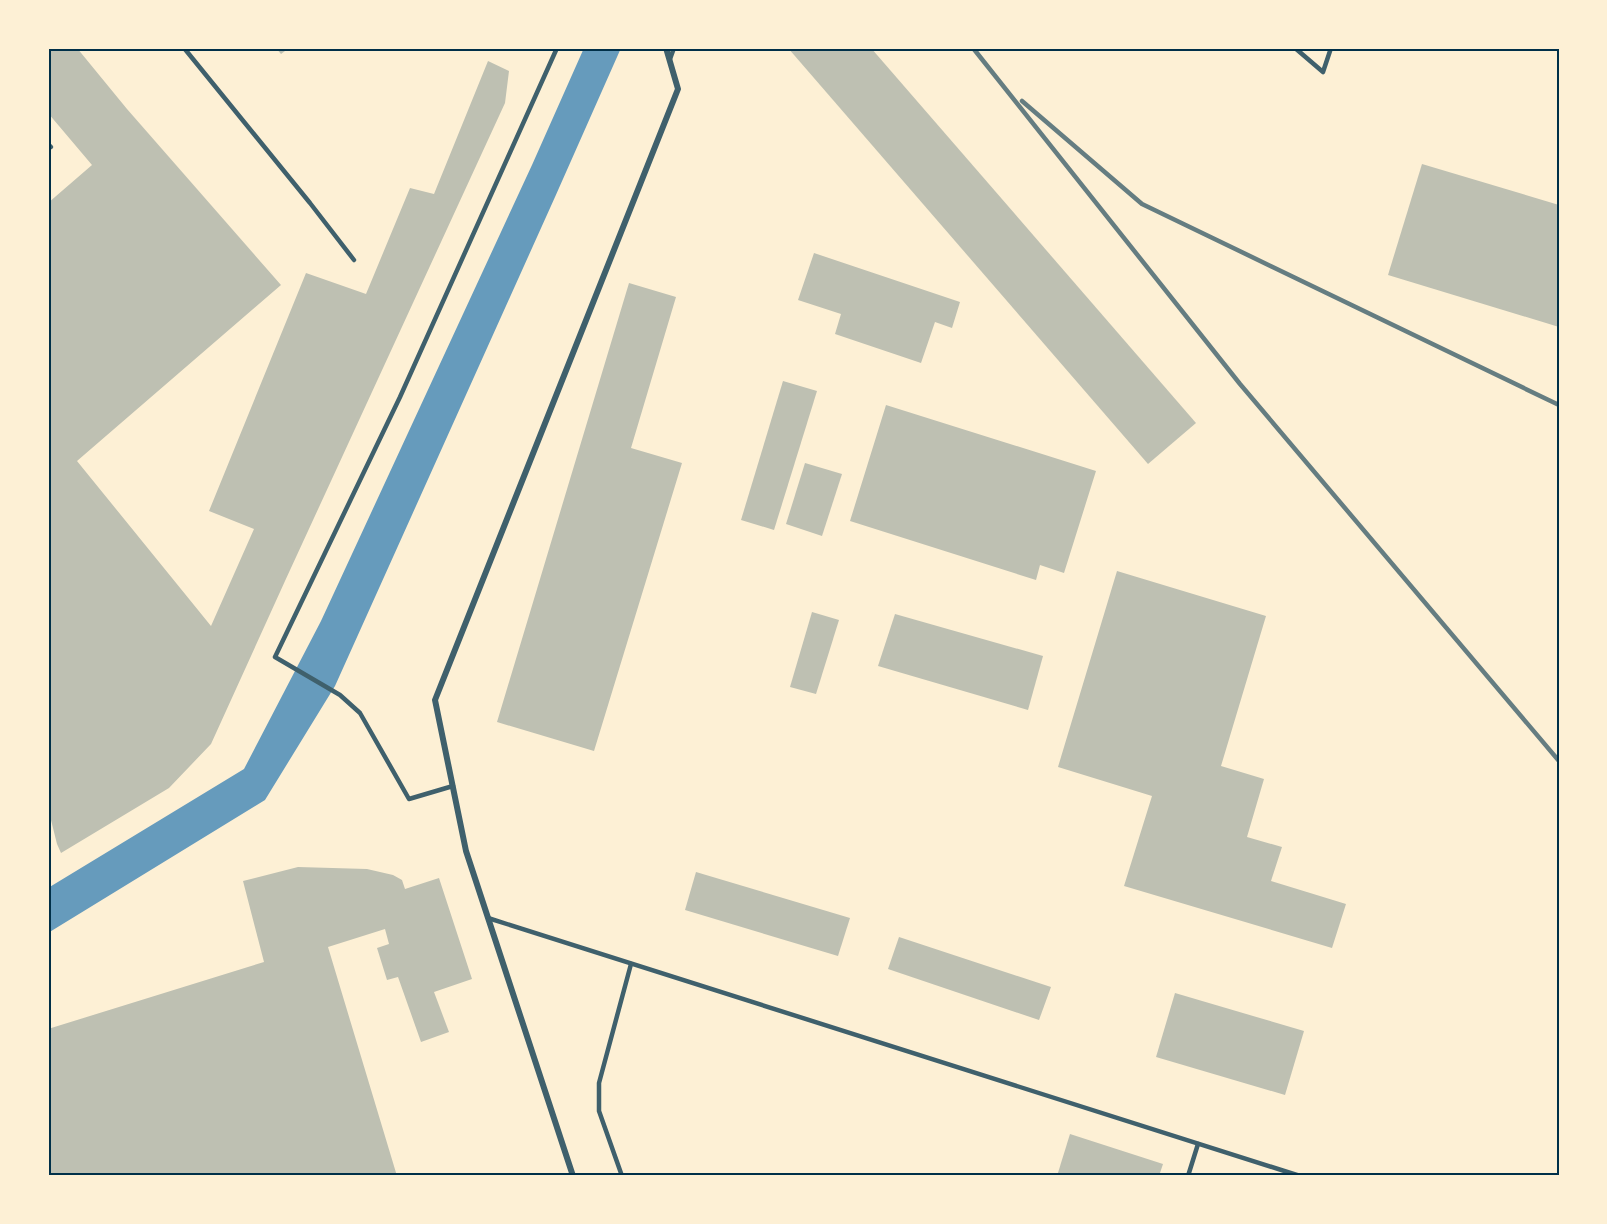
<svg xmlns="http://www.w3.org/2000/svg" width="1607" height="1224" font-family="Karla,sans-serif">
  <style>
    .water { fill: #669bbc }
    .building { fill: #bec0b2 }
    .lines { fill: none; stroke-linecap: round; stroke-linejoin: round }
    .service { stroke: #3f606c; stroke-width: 4.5 }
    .minor { stroke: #3f606c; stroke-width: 6 }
    .rail { stroke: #657d81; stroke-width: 4.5 }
    .neatline { fill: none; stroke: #003049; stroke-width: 2 }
  </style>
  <rect width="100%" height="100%" fill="#fdf0d5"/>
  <path class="water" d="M584,48H621L555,197L335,686L265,800L48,933V888L244,769L321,621L532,165Z"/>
  <g class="building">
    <path d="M48,48H77L127,109L281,285L77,461L211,626L254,529L209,511L306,273L366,294L410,188L434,194L488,61L509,71L505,103L285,581L211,744L169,788L61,853L57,844L48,808V203L92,165L48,113Z"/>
    <path d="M276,48H289L281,54Z"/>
    <path d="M788,48H871L1196,423L1148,464Z"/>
    <path d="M1422,164L1559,205V327L1388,275Z"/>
    <path d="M814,253L960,302L952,328L935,322L921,363L835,334L841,314L798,300Z"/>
    <path d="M629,283L676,297L631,448L682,463L594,751L497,722Z"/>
    <path d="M783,381L817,391L774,530L741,520Z"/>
    <path d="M886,405L1096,471L1064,573L1040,565L1036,580L850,521Z"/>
    <path d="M805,463L842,474L822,536L786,524Z"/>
    <path d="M1117,571L1266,616L1221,766L1264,779L1247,837L1282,847L1271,881L1346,904L1332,948L1124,886L1152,796L1058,767Z"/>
    <path d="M812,612L839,620L816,694L790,687Z"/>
    <path d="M895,614L1043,656L1028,710L878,666Z"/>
    <path d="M298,867L367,869L393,875L402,880L405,889L439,878L472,979L434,992L449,1032L421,1042L398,977L387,980L377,948L389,944L385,929L328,947L397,1176H48V1029L264,962L243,881Z"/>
    <path d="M696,872L850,918L838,956L685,910Z"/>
    <path d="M899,937L1051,987L1039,1020L888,969Z"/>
    <path d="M1175,993L1304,1031L1285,1095L1156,1057Z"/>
    <path d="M1070,1134L1163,1164L1159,1176H1057Z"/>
  </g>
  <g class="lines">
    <g class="service">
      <path d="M184,48L310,203L354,260"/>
      <path d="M1295,48L1323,72L1331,48"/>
      <path d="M670,59L674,48"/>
      <path d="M48,144L51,147"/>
      <path d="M453,786L409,799L360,713L340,695L275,657L400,397L557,48"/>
      <path d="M488,918L1300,1176"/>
      <path d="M622,1176L599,1111V1083L631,964"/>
      <path d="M1188,1176L1198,1144"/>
    </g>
    <path class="minor" d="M573,1176L466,851L435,700L678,89L666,48"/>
    <g class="rail">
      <path d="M973,48L1240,384L1559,761"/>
      <path d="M1022,101L1142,204L1559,405"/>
    </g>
  </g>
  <rect width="1607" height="1224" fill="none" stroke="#fdf0d5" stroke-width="99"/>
  <rect x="50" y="50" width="1508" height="1124" class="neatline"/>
</svg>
